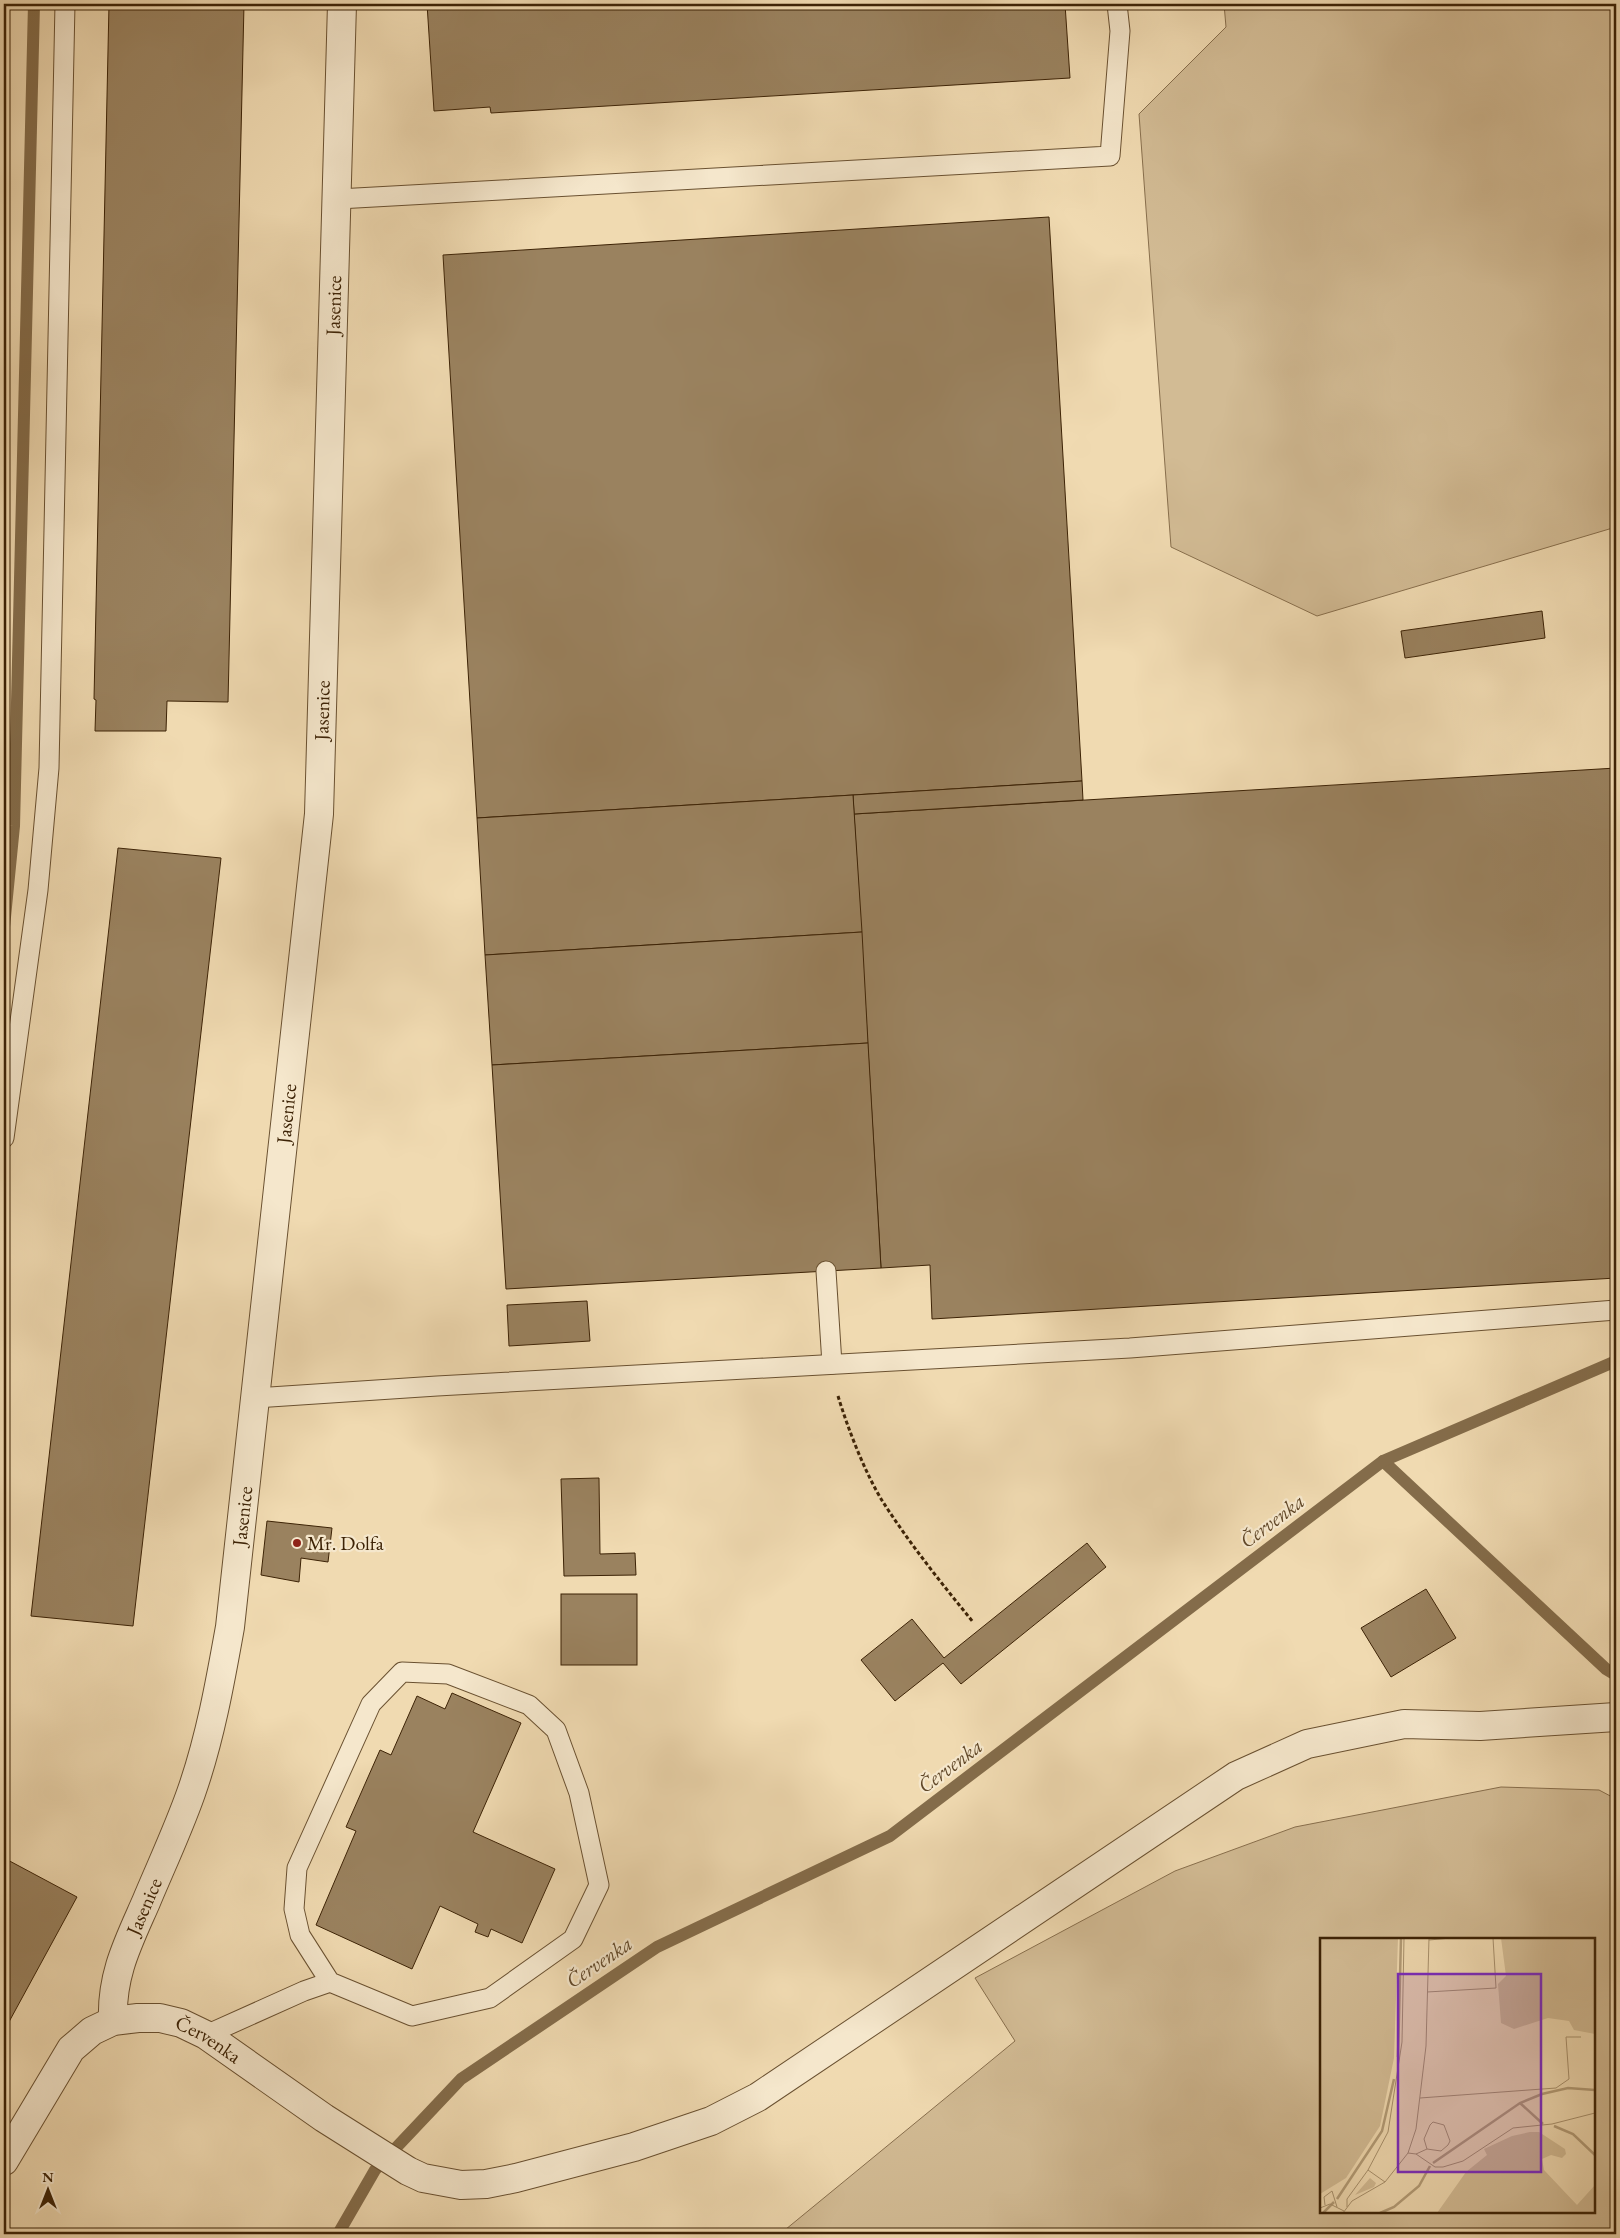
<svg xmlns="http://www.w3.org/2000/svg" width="1620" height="2238" font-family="'EB Garamond',serif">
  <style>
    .green { fill: #d2bb94; stroke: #886f4d; fill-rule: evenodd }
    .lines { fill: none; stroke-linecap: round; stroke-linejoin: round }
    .stream { stroke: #846c4a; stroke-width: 12 }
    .building { fill: #9a825f; stroke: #3d2306 }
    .lane-casing { stroke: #6a5131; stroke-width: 21 }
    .street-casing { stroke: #6a5131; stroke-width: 30 }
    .path { stroke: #3d2306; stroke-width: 3; stroke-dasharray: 4 2.5; stroke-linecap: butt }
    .lane { stroke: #f5e7cc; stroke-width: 19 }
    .street { stroke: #f5e7cc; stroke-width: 28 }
    .poi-dot { fill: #8f2418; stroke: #f5e7cc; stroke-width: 2 }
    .labels { text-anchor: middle; stroke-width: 4.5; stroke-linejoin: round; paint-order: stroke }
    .street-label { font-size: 20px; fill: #3d2306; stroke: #f5e7cc }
    .poi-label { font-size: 20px; fill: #3d2306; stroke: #f5e7cc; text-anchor: start }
    .water-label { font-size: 21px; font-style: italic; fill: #604728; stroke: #f5e7cc }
    .inset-river { fill: none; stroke: #b39c77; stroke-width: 2.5 }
    .inset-road { fill: none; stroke: #a8916d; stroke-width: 1 }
    .view { fill: #7b2cbf; fill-opacity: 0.15; stroke: #7b2cbf; stroke-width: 2.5 }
    .inset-edge { fill: none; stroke: #3d2306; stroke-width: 2.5 }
  </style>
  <rect width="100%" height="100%" fill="#f0dab1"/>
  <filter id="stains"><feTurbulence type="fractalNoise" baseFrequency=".004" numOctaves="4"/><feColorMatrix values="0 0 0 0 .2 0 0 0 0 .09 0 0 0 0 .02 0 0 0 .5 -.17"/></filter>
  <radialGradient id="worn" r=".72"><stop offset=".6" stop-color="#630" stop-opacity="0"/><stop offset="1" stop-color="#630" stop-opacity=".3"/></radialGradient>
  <g class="green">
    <path d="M1224,4H1616V527L1317,616L1171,547L1139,114L1226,27Z"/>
    <path d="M1501,1787L1599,1790L1616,1799V2234H780L1015,2041L975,1978L1175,1871L1295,1827ZM1321,1939H1594V2212H1321Z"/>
  </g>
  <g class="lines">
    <g class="stream">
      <path d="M4,927L14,826L34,4"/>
      <path d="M1383,1461L1606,1669L1616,1675"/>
      <path d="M338,2234L375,2170L461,2079L657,1947L890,1836L1383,1461L1616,1361"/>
    </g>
  </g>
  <g class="building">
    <path d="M109,4H244L228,702L167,701L166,731H95L96,700L94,699Z"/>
    <path d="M427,4H1065L1070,78L491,113L490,107L434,111Z"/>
    <path d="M1049,217L1082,781L477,818L443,255Z"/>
    <path d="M1542,611L1545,638L1405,658L1401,631Z"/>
    <path d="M1616,768V1278L932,1319L930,1265L881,1268L854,814Z"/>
    <path d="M1082,781L1083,800L854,814L853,795Z"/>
    <path d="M853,795L862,932L485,955L477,818Z"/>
    <path d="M118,848L221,858L133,1626L31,1616Z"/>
    <path d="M862,932L868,1043L492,1065L485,955Z"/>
    <path d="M868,1043L881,1268L506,1289L492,1065Z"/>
    <path d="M587,1301L590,1341L509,1346L507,1305Z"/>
    <path d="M599,1478L600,1554L635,1553L636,1575L564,1576L561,1479Z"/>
    <path d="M267,1521L332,1528L328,1562L301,1558L299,1582L261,1575Z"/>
    <path d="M1087,1543L1106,1567L961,1684L943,1663L895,1701L861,1660L912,1619L944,1658Z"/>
    <path d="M1426,1589L1456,1638L1391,1677L1361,1628Z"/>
    <rect x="561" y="1594" width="76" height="71"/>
    <path d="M452,1693L521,1723L473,1832L555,1869L522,1943L491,1929L488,1937L475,1932L478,1924L440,1906L412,1969L316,1925L356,1831L346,1827L380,1750L391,1755L417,1696L445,1709Z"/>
    <path d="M4,1858L77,1897L4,2031Z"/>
  </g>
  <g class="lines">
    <g class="lane-casing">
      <g id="lane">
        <path d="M338,199L1110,156L1120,31L1117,4"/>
        <path d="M4,1138L38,890L49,768L65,4"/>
        <path d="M826,1271L832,1364"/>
        <path d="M255,1398L437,1386L1130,1348L1616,1310"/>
        <path d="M206,2035L304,1991L330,1982L412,2016L490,1998L573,1939L599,1885L579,1793L556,1730L529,1705L448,1674L402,1672L371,1704L297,1868L294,1909L300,1935L330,1982"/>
      </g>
    </g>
    <g class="street-casing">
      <g id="street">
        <path id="s1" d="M113,2021C111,1975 128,1943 146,1902C161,1866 178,1830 191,1793C210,1739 220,1683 230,1627L319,814L342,4"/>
        <path id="s2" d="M4,2161L71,2049L92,2031L113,2021L138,2018H160L181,2023L206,2035L324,2118L408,2171L423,2178L461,2185L486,2184L516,2178L634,2147L711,2121L758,2097L1236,1776L1307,1744L1404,1724L1480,1726L1616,1717"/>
      </g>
    </g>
    <path class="path" d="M838,1396C848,1429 865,1473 883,1502C910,1544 942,1584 973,1622"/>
    <use href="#lane" class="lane"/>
    <use href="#street" class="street"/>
  </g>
  <circle class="poi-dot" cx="297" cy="1543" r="5"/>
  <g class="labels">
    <g class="street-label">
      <text dy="7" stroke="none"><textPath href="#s1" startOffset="1740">Jasenice</textPath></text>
      <text dy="7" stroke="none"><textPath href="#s1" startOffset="1335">Jasenice</textPath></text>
      <text dy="7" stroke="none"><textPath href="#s1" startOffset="930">Jasenice</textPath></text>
      <text dy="7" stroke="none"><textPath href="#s1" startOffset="525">Jasenice</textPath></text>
      <text dy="7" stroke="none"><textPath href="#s1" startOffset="120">Jasenice</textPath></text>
      <text dy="7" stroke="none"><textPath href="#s2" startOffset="282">Červenka</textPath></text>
    </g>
    <g class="poi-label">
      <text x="307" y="1550">Mr. Dolfa</text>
    </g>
    <g class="water-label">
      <text transform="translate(1272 1521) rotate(-37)" y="7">Červenka</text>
      <text transform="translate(950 1766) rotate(-37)" y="7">Červenka</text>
      <text transform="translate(599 1962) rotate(-34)" y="7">Červenka</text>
    </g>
  </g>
  <g transform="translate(1320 1938)">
    <rect width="275" height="275" fill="#f0dab1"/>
    <path d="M0,0H78L74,120L60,188L26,240L0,256ZM181,0H275V96L254,92L249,83L228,80L194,91L181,85L178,46L186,38ZM210,194H219L245,211L246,216L242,220L231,217L222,221L224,232L257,267L275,247V275H117L146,234L167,217L164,211L192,198ZM50,240L56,245L54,249L35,257Z" fill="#d2bb94"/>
    <path class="inset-river" d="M78,119L81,0M200,165L223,186M234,188L253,196L275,217M113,225L200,165L222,156L248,150L275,152M17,261L62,193L74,141M3,275L14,264M60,275L74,269L99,248L110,228"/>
    <path class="inset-road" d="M109,2L131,0M107,54L176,50L173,0M100,160L236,150L249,141L246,99H261M88,215L96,216L115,229H123L143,223L193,190L232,186L275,175M96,216L107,211L121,213L128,207L130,203L124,187L113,184L110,187L104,201L107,211M48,232L65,244M5,267L4,259L12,253L17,269M27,269V261L48,232L68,194L82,104L84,0M0,270L10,266L24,273M23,275L32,263L65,244L88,215L96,191L106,108L109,0"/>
    <path class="view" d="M78,36H221V234H78Z"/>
    <rect width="275" height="275" class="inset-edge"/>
  </g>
  <rect width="1620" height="2238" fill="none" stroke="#f0dab1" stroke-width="20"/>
  <rect x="5" y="5" width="1610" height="2228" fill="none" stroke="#3d2306" stroke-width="2.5"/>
  <rect x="10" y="10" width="1600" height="2218" fill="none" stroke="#3d2306"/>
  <g transform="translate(48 2190)" stroke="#f5e7cc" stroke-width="4" paint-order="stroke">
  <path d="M0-4L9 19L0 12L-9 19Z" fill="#3d2306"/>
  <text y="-8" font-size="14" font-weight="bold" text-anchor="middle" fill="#3d2306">N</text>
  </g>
  <rect width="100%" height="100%" filter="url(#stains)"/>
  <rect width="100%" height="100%" fill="url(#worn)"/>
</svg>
